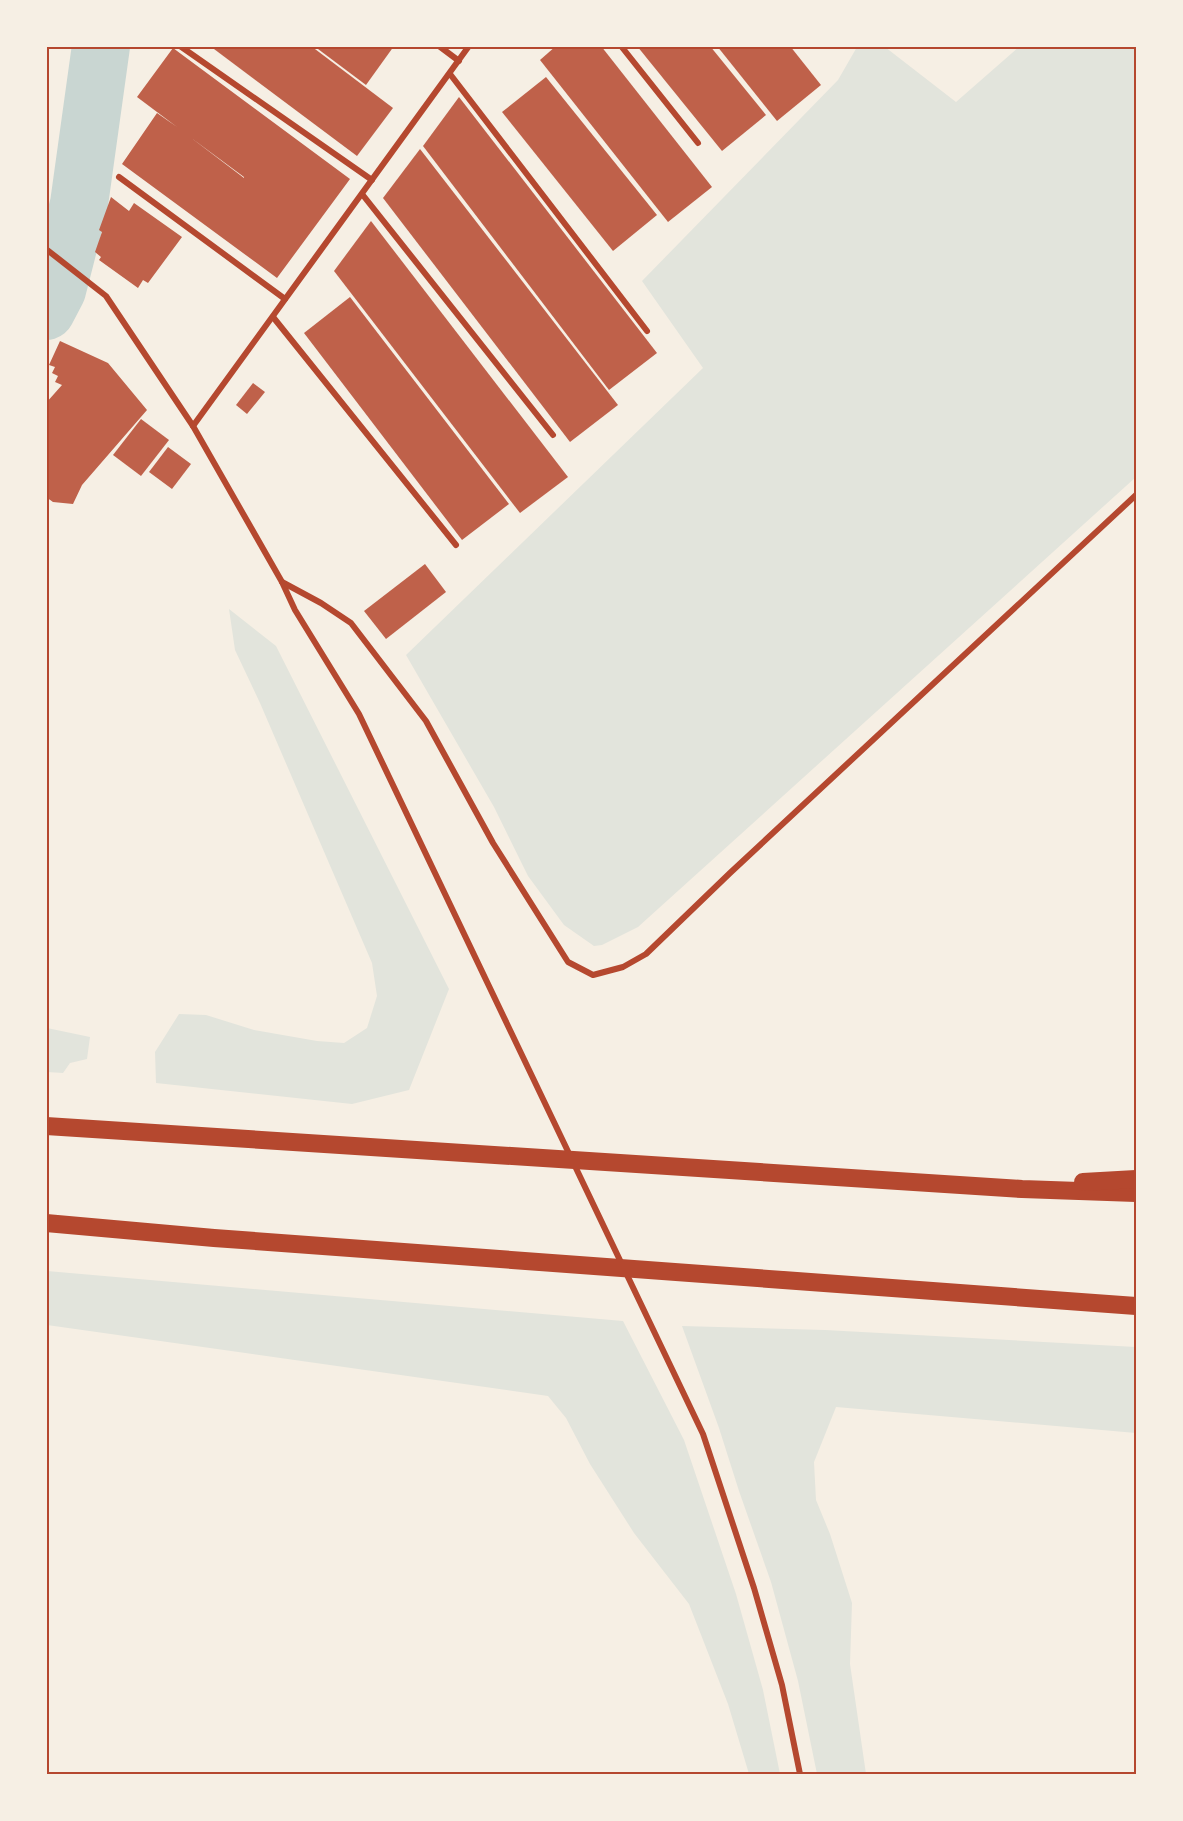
<svg xmlns="http://www.w3.org/2000/svg" width="1183" height="1821" font-family="'Exo 2',sans-serif">
  <style>
    .green { fill: #e2e4dc }
    .lines { fill: none; stroke-linecap: round; stroke-linejoin: round }
    .river { stroke: #c9d6d2; stroke-width: 58 }
    .building { fill: #bf614a; fill-rule: evenodd }
    .minor { stroke: #b5482f; stroke-width: 6 }
    .motorway { stroke: #b5482f; stroke-width: 18 }
    .neatline { fill: none; stroke: #b5482f; stroke-width: 2 }
  </style>
  <rect width="100%" height="100%" fill="#f6efe4"/>
  <g class="green">
    <path d="M857,47H885L956,102L1019,47H1136V477L638,927L602,945L594,946L564,925L528,876L494,807L406,655L703,368L642,281L838,80Z"/>
    <path d="M229,609L276,646L449,989L409,1090L352,1104L156,1083L155,1052L179,1014L206,1015L254,1030L317,1041L344,1043L367,1028L377,996L372,963L260,703L235,650Z"/>
    <path d="M47,1028L90,1037L87,1059L70,1063L63,1073L47,1072Z"/>
    <path d="M47,1271L623,1321L684,1440L736,1594L763,1690L780,1774H749L728,1704L689,1604L634,1533L590,1464L566,1418L548,1396L47,1325Z"/>
    <path d="M682,1326L825,1330L1136,1347V1433L836,1407L814,1462L816,1500L830,1534L852,1603L850,1664L866,1774H817L798,1681L771,1582L739,1491L719,1428Z"/>
  </g>
  <g class="lines">
    <path class="river" d="M46,311L57,290L79,204L101,46"/>
  </g>
  <g class="building">
    <path d="M210,46H311L393,108L357,156Z"/>
    <path d="M314,46H394L366,85Z"/>
    <path d="M556,46H601L712,187L668,222L540,60Z"/>
    <path d="M637,46H710L766,115L722,151Z"/>
    <path d="M717,46H790L821,85L777,121Z"/>
    <path d="M173,48L350,179L277,278L122,164L157,113L177,127L137,97ZM190,137L244,177V178Z"/>
    <path d="M546,77L657,215L613,251L502,112Z"/>
    <path d="M459,97L657,353L609,390L423,146Z"/>
    <path d="M420,149L618,405L570,442L383,198Z"/>
    <path d="M111,197L129,211L134,203L182,237L148,283L143,280L138,288L99,260L101,257L95,252L102,232L99,230Z"/>
    <path d="M371,221L568,477L520,513L334,271Z"/>
    <path d="M350,297L509,504L462,540L304,333Z"/>
    <path d="M60,341L108,363L147,410L82,485L73,504L53,502L46,497V403L62,385L55,382L58,376L52,373L55,367L49,365Z"/>
    <path d="M253,383L265,392L247,414L236,405Z"/>
    <path d="M141,419L169,440L141,476L113,455Z"/>
    <path d="M168,447L191,464L172,489L149,472Z"/>
    <path d="M425,564L446,592L386,639L364,611Z"/>
  </g>
  <g class="lines">
    <g class="minor">
      <path d="M180,46L372,180"/>
      <path d="M439,46L459,61"/>
      <path d="M621,46L698,143"/>
      <path d="M450,74L647,331"/>
      <path d="M119,177L285,299"/>
      <path d="M362,194L553,435"/>
      <path d="M46,249L106,296L193,426L282,582L295,610L359,714L703,1434L754,1588L782,1685L800,1774"/>
      <path d="M273,317L456,545"/>
      <path d="M193,426L469,46"/>
      <path d="M282,582L321,603L351,623L426,721L493,843L568,962L593,975L623,967L646,954L730,873L1136,495"/>
    </g>
    <g class="motorway">
      <path d="M46,1126L1022,1189L1136,1193"/>
      <path d="M1083,1182L1136,1179"/>
      <path d="M46,1223L214,1238L1136,1306"/>
    </g>
  </g>
  <rect width="1183" height="1821" fill="none" stroke="#f6efe4" stroke-width="96"/>
  <rect x="48" y="48" width="1087" height="1725" class="neatline"/>
</svg>
